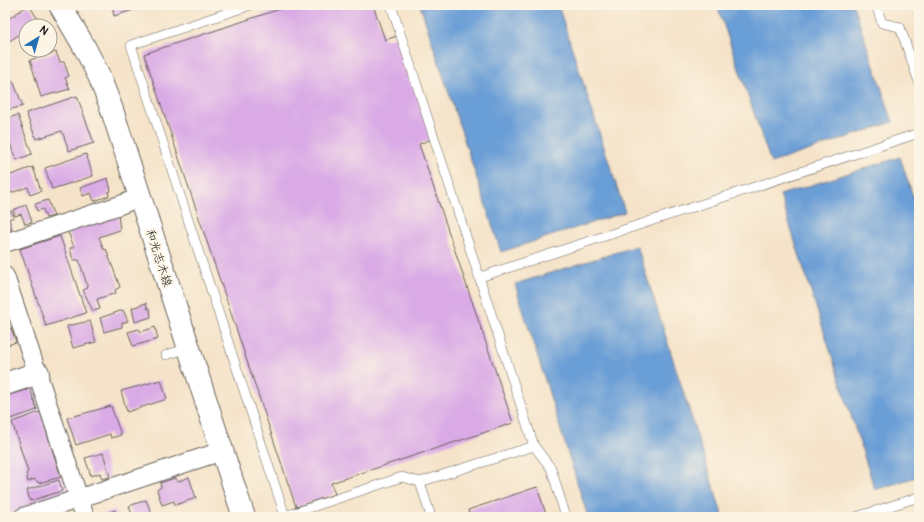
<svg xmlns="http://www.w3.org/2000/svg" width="924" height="522" font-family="Pangolin,'Klee One',sans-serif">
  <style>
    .built { fill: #e9d1ed }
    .water { fill: #6b9ed6; stroke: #445d79 }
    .building { fill: #daaae6 }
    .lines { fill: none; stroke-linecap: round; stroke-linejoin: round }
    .service-casing { stroke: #686259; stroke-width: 10 }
    .minor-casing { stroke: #686259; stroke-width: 20 }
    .tertiary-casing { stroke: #686259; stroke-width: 24 }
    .secondary-casing { stroke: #686259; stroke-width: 24 }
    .service { stroke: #fff; stroke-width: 9 }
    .minor { stroke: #fff; stroke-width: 18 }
    .tertiary { stroke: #fff; stroke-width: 22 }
    .secondary { stroke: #fff; stroke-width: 22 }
    .labels { text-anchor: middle; stroke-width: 4; stroke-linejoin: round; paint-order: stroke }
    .street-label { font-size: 12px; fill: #1c1c1c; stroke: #fcf5e5 }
  </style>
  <rect width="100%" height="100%" fill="#fcf5e5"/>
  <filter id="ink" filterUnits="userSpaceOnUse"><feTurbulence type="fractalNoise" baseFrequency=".025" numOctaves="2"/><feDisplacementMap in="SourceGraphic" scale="8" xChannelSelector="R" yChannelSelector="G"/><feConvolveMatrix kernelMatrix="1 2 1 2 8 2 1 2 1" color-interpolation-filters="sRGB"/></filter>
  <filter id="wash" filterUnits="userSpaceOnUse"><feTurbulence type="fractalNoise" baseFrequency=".012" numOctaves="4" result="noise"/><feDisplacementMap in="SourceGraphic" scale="16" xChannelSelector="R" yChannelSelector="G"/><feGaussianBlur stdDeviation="0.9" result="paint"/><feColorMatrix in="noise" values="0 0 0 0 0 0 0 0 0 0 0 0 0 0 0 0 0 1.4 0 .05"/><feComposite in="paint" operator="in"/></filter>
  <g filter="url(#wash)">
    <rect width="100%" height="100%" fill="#f5e3c9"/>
    <path class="built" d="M34,382L69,488L67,495L5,515V392Z"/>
    <g class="water">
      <path d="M420,5H558L625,212L501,252Z"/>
      <path d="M717,5H853L893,122L771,163Z"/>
      <path d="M900,157L919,215V476L875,490L780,195Z"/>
      <path d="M637,246L723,517H588L515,284Z"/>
    </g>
    <g id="blocks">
      <g class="building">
        <path d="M29,5L39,21L31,26H26V30L5,44V21Z"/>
        <path d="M112,5H149L114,16Z"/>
        <path d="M292,5H373L385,40L397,36L432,139L419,144L513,423L331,483L335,494L296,507L144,54Z"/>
        <path d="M56,52L60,62H64L69,76L65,78L70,89L41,97L30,60Z"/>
        <path d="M13,81L23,106L5,111V84Z"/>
        <path d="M77,96L94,143L69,151L62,131L36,139L26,113Z"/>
        <path d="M18,115L32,154L16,160L5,129V119Z"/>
        <path d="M86,154L93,176L52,189L45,168Z"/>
        <path d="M33,167L41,191L30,195L28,187L5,195V177Z"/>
        <path d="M108,178L111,191L108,192L109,196L94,201L91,193L83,196L80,188Z"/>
        <path d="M48,200L54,216L46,218L43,209L37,211L35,204Z"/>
        <path d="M26,205L32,222L25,224L21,214L15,216L13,210Z"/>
        <path d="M11,211L14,217L9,219L12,229L5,231V213Z"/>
        <path d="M118,215L120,230L99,237L104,250L106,249L120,287L115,290L116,293L97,299L100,309L93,311L83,290L88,288L79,260H73L70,248L74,247L68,232Z"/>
        <path d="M60,236L86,313L46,326L20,249Z"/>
        <path d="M146,303L148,309H150L151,317L135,322L132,308Z"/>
        <path d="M123,310L128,321L122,323V327L104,332L100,318Z"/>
        <path d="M90,321L96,342L73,348L67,326Z"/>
        <path d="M155,327L158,339L133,346L128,332L139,329L141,332Z"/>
        <path d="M11,328L16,342L5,346V330Z"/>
        <path d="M161,380L167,399L127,412L121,391Z"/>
        <path d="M30,389L37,410L5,421V396Z"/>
        <path d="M111,406L121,435L111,438L110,434L76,445L67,418Z"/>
        <path d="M40,412L61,477L39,483L34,479L28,482L26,474L28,472L12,422Z"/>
        <path d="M103,453L110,477L102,479L100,473L91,476L85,458Z"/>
        <path d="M189,477L196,498L175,505L174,501L162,505L157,490L161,487L160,483L175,478L177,482Z"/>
        <path d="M59,480L62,491L30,501L27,490Z"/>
        <path d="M537,487L547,517H470L468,510Z"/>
        <path d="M146,500L153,517H133L129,506Z"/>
        <path d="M115,510L117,517H97Z"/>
      </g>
    </g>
  </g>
  <g filter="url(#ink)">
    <use href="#blocks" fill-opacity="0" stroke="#686259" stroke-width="1"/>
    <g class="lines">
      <g class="service-casing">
        <g id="service">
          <path d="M251,5L131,45L285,516L402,477L420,482"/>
          <path d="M391,5L534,446L420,482L431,517"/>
          <path d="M876,5L882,23L900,27L919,82"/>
          <path d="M480,277L919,133"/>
          <path d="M166,355L189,348"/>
          <path d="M534,446L551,468L566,517"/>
          <path d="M856,517L919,497"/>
        </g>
      </g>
      <g class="minor-casing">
        <g id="minor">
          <path d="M5,243L120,205L140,197"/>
          <path d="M5,276L85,517"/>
          <path d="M23,517L222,451"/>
        </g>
      </g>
      <g class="tertiary-casing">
        <path id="tertiary" d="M5,384L38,373"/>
      </g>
      <g class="secondary-casing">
        <path id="secondary" d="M60,5L85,48L99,76L111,107L214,426L244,517"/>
      </g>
      <use href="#service" class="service"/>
      <use href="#minor" class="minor"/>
      <use href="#tertiary" class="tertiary"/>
      <use href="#secondary" class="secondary"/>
    </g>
  </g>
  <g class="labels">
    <g class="street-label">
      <text transform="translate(159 258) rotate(72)" y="4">和光志木線</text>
    </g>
  </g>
  <rect width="924" height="522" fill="none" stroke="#fcf5e5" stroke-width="20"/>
  <g transform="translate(38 38) rotate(37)"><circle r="19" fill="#fcf5e5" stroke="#a29e95"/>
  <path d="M0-3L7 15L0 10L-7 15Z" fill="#1f6fb2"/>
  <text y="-6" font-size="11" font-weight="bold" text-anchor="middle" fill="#1c1c1c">N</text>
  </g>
</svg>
